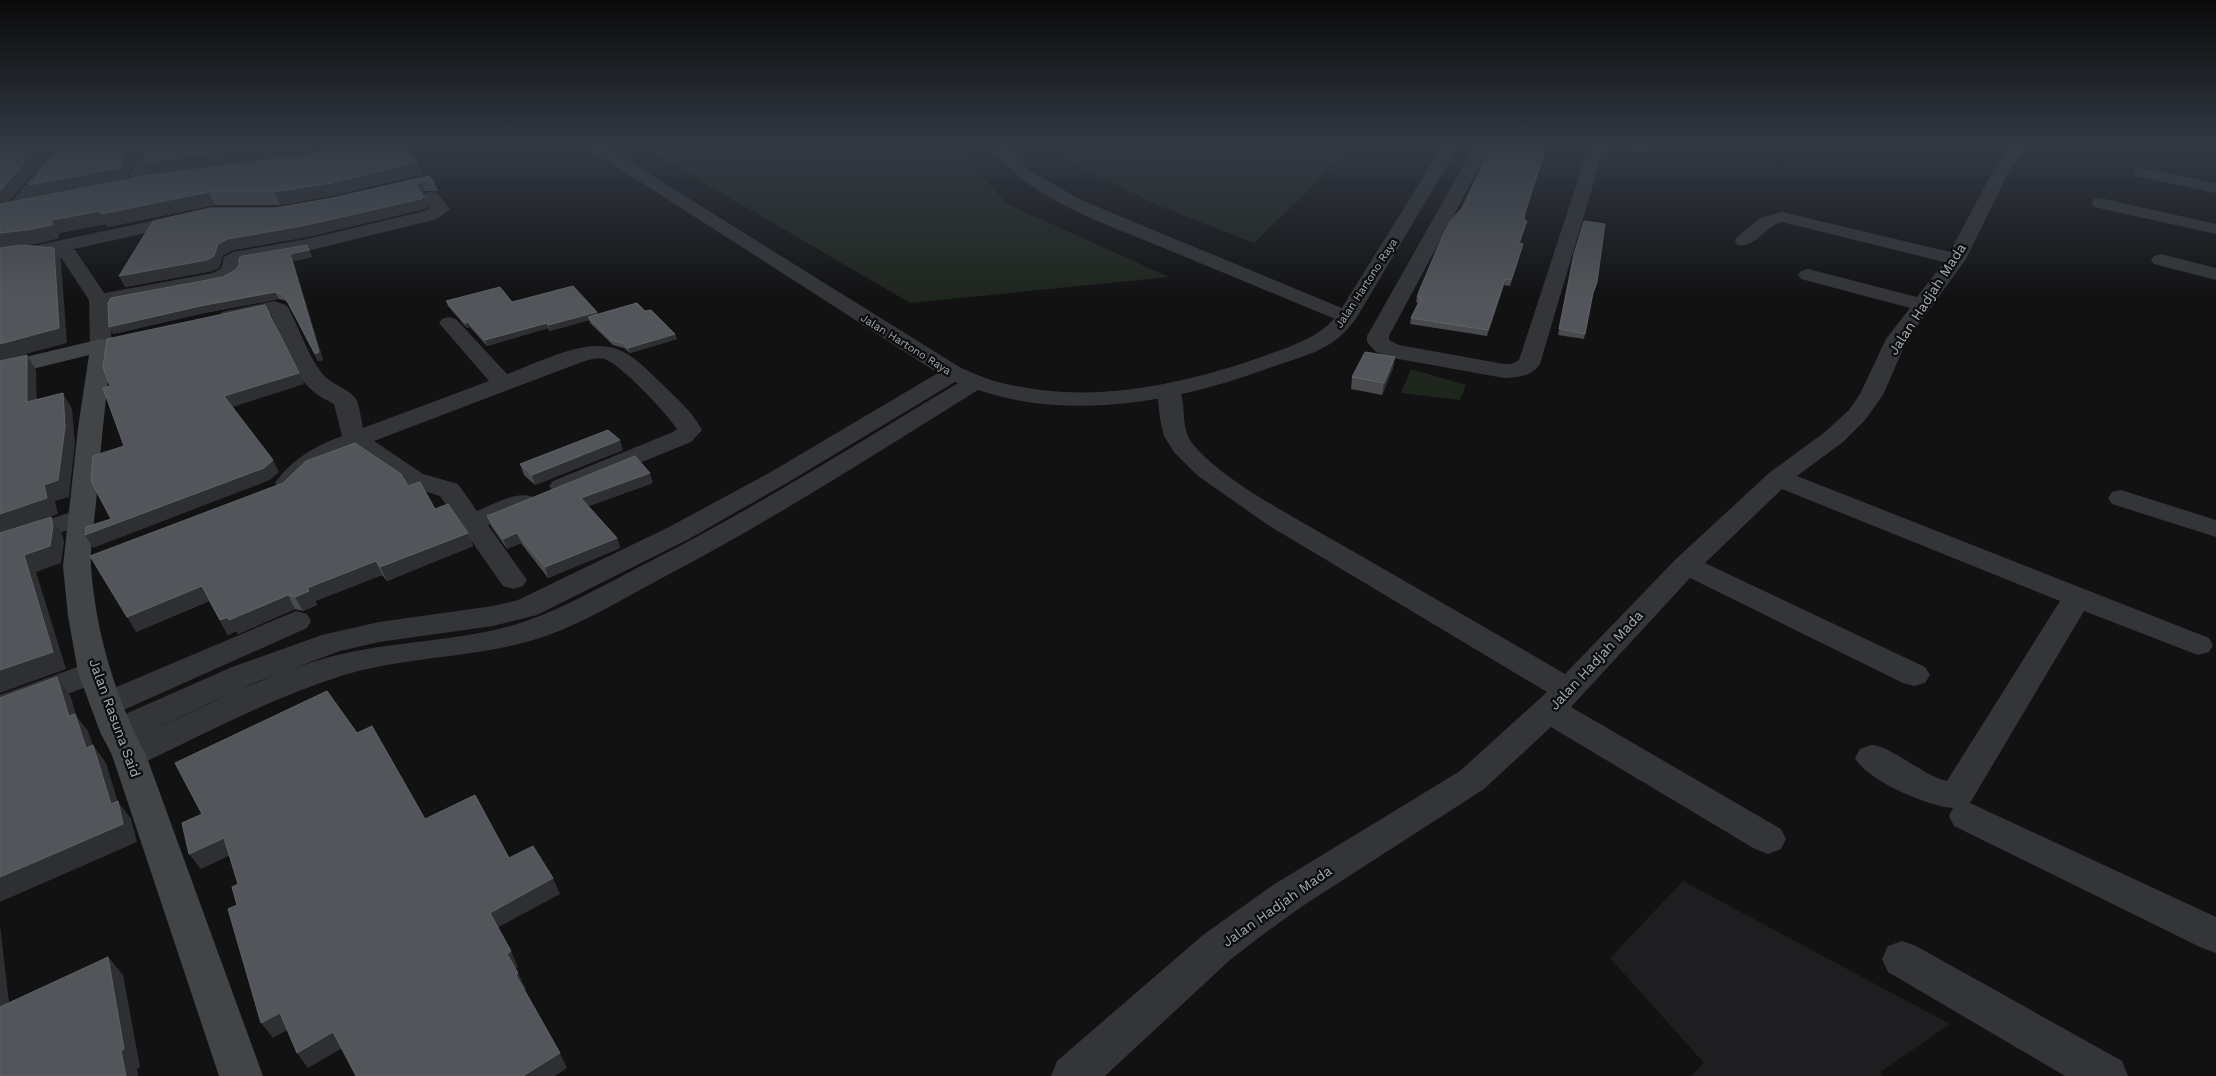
<svg xmlns="http://www.w3.org/2000/svg" width="2216" height="1076" font-family="'Work Sans',sans-serif">
  <style>
    .built { fill: #1e1e20 }
    .green { fill: #1f261e }
    .lines { fill: none; stroke-linecap: round; stroke-linejoin: round }
    .minor { fill: #333538; fill-rule: evenodd }
    .tertiary { fill: #333538; fill-rule: evenodd }
    .secondary { fill: #414548; fill-rule: evenodd }
    .wall { fill: #484a4e }
    .shaded-wall { fill: #2e2f32 }
    .building { fill: #525559; stroke: #5f6367 }
    .labels { text-anchor: middle; stroke-width: 4.5; stroke-linejoin: round; paint-order: stroke }
    .far-street-label { font-size: 11px; fill: #a4adb3; stroke: #0d0d0e }
    .street-label { font-size: 14px; fill: #a4adb3; stroke: #0d0d0e }
  </style>
  <rect width="100%" height="100%" fill="#121213"/>
  <path class="built" d="M1683,881L1950,1024L1880,1072L1883,1076H1691L1704,1063L1610,958Z"/>
  <g class="green">
    <path d="M643,147H955L1007,204L1169,277L910,303Z"/>
    <path d="M1063,147H1352L1254,243L1159,206L1078,166Z"/>
    <path d="M1411,369L1466,385L1460,400L1401,393Z"/>
  </g>
  <g class="lines">
    <g class="minor">
      <path d="M56,147H73L21,213H9L6,209L9,205Z"/>
      <path d="M143,147H159L140,188H128L126,184Z"/>
      <path d="M992,147H1008L1029,170L1081,200L1354,313L1357,317L1354,321L1347,323L1340,321C1286,299 1232,276 1178,254C1121,229 1026,201 992,147Z"/>
      <path d="M1474,147H1490L1389,336V340L1399,345L1504,364H1512L1519,360L1587,152L1591,147H1609L1602,154L1540,364C1532,376 1517,378 1504,378L1393,358L1376,352L1367,342V336Z"/>
      <path d="M2009,147H2025L2010,169L1966,259L1907,340L1883,395L1865,420L1843,442L1797,476L2209,638L2213,645L2209,652L2198,655L2084,611L1970,803L2216,917V953L2202,948L1954,826L1949,816L1953,808C1927,806 1868,781 1855,758L1860,749C1863,748 1868,746 1871,745C1889,744 1923,776 1947,781L2060,601L1782,489L1705,563L1925,667L1930,675L1925,683L1914,686L1903,683L1690,578L1571,707L1781,829L1786,839L1781,849L1768,854L1755,849L1551,727L1484,789L1301,907L1265,933L1231,959L1105,1076H1051L1057,1061L1203,935L1273,885L1460,771L1547,692L1268,525L1198,476L1174,452L1164,436L1160,419L1157,390L1161,385L1169,383L1177,385C1188,401 1179,425 1192,443C1221,480 1294,517 1335,541C1412,585 1488,629 1565,674L1676,559L1769,473L1825,432L1849,410L1860,394L1886,339L1910,308L1801,279L1798,275L1801,271L1808,269L1917,297L1944,262L1782,222C1765,226 1755,249 1737,245L1735,241L1737,237L1760,218L1782,212L1950,252L1994,169Z"/>
      <path d="M2141,168L2216,183V193L2135,176L2133,173L2135,170Z"/>
      <path d="M431,192L437,193L450,209L437,219L307,251L245,261L240,264V272L237,276L225,282L99,306L92,304L89,300L92,296L99,294L213,273L221,269L224,257L233,252L307,239L425,211L431,208L422,197L425,193Z"/>
      <path d="M2100,198L2216,224V234L2094,207L2091,203L2094,199Z"/>
      <path d="M185,214L191,215L194,219L191,223L38,257L31,255L29,251L31,247L38,245Z"/>
      <path d="M2161,254L2216,268V280L2154,264L2151,260L2154,256Z"/>
      <path d="M274,301L286,305L289,309C300,330 307,353 321,372C330,385 352,389 357,401C360,409 361,419 363,428L489,381L439,323L442,319L449,317L456,319L507,374C537,363 586,337 617,349C634,355 649,372 662,384C676,398 693,412 702,430L691,442L571,491L562,494L553,491L549,486L553,481L673,432L677,429C667,413 621,365 605,359C598,357 589,360 582,362L374,441L423,474L458,484L477,511C494,504 513,492 531,496L535,502L531,508L488,525L527,580L523,586L513,589L503,586L440,496L405,485L353,448C341,453 327,459 317,467C303,478 299,494 279,488L275,483C292,459 315,446 342,436L334,404C327,400 320,397 314,392C291,373 283,340 271,314L229,322L222,320L219,316L222,312Z"/>
      <path d="M2121,490L2216,520V537L2112,504L2108,498L2112,492Z"/>
      <path d="M81,509L90,511L94,517L90,523L0,552V535Z"/>
      <path d="M296,611L307,614L311,621L307,628L119,712L107,716L95,712L91,704L95,696Z"/>
      <path d="M94,661L105,664L110,672L105,680L0,719V695Z"/>
      <path d="M1902,941L1916,946L2122,1061L2128,1076H2065L1888,972L1882,959L1888,946Z"/>
    </g>
    <g class="tertiary">
      <path d="M586,147H606L961,368C977,375 994,382 1011,385C1094,404 1185,384 1264,356C1291,346 1320,338 1338,314L1442,147H1458L1357,317C1335,349 1310,354 1275,366C1182,401 1074,422 978,390C874,455 771,521 662,578C624,598 586,622 546,636C479,659 407,655 341,676C272,698 206,733 141,764L129,768L117,764L112,755L117,746L129,741L117,744L105,741L100,732L105,723L232,667L322,635L379,622L493,606L518,600L669,527L769,473L938,373ZM955,382L958,383C853,446 750,511 641,566C604,585 566,607 526,621C466,642 396,640 333,656C265,674 195,711 131,740L254,683L340,651L379,642L493,626L537,615L689,539L787,483Z"/>
      <path d="M29,245L75,250L109,300L112,345L109,350L101,351L93,350L90,345L89,300L62,259L29,257L0,261V249Z"/>
    </g>
    <path class="secondary" d="M101,339L109,340L112,345C106,398 100,450 96,503C94,524 90,547 91,567C96,633 115,697 146,755L263,1076H219L112,755L100,732L78,672L68,616L63,566L78,428L89,355L0,377V363Z"/>
  </g>
  <g class="wall">
    <path d="M0,147H54L8,203L36,197L29,185L126,180L418,162L422,174L336,195L280,205H215L107,227L106,224L59,233V238L35,244L0,247Z"/>
    <path d="M1621,147H1648L1643,152Z"/>
    <path d="M429,176L434,181L438,191H425L422,194L424,197L428,207L424,209L307,237L233,250L223,255L219,268L212,271L125,287L276,208L332,198Z"/>
    <path d="M1525,216L1524,220L1527,221L1520,243L1522,249L1510,286L1504,285L1487,336L1410,324L1411,318L1418,303L1416,302L1417,297Z"/>
    <path d="M307,245L312,257L293,261L323,360L318,361L290,306L286,301L279,299L204,313L113,334L235,270L239,265Z"/>
    <path d="M1573,259L1597,282L1592,297L1584,339L1558,335Z"/>
    <path d="M446,301L512,302L597,312L598,314L645,311L675,334L677,339L630,353L624,348L613,345L590,323L589,320L550,331L548,328L487,346L470,327L467,328L448,306Z"/>
    <path d="M1395,357L1393,368L1382,395L1351,389L1352,377Z"/>
    <path d="M623,450L535,485L524,475L520,464Z"/>
    <path d="M653,483L588,506L617,538L620,548L548,578L521,543L507,549L491,526L487,516Z"/>
    <path d="M408,486L435,509L468,533L473,546L387,581L382,575L315,601L317,605L303,611L295,609L238,634L236,631L228,635L209,601L136,632Z"/>
  </g>
  <g class="shaded-wall">
    <path d="M38,147H54L8,203L0,206V191Z"/>
    <path d="M130,147H142L126,180L36,197L29,185Z"/>
    <path d="M258,147H348L148,176L142,163Z"/>
    <path d="M1644,147H1648L1643,152Z"/>
    <path d="M418,162L422,174L336,195L280,205L274,192Z"/>
    <path d="M421,181L425,191L420,196L417,185Z"/>
    <path d="M209,192L215,205L107,227L106,224L59,233V238L35,244L0,247V233L52,220L100,211Z"/>
    <path d="M424,197L428,207L424,209L307,237L233,250L223,255L219,268L212,271L125,287L119,276L218,244L228,239Z"/>
    <path d="M54,248L61,261L67,343L0,361V344Z"/>
    <path d="M309,250L312,257L293,261L323,360L318,361L315,354L290,254Z"/>
    <path d="M1505,279L1504,285L1487,336L1488,330Z"/>
    <path d="M275,292L279,299L204,313L113,334L109,327L200,306Z"/>
    <path d="M597,312L598,317H588L589,320L550,331L548,325Z"/>
    <path d="M468,322L470,327L467,328L465,323Z"/>
    <path d="M547,323L548,328L487,346L485,340Z"/>
    <path d="M675,334L677,339L630,353L628,348Z"/>
    <path d="M27,355L36,370L37,417L27,402Z"/>
    <path d="M1395,357L1393,368L1382,395L1384,383Z"/>
    <path d="M299,373L304,384L230,408L224,396Z"/>
    <path d="M63,393L72,409L75,443L69,497L55,501L58,514L0,534V514L44,485Z"/>
    <path d="M620,440L623,450L535,485L532,475Z"/>
    <path d="M273,460L279,472L270,480L93,548L85,535Z"/>
    <path d="M650,473L653,483L584,508L581,498Z"/>
    <path d="M51,517L62,534L64,542L61,563L36,572L66,669L0,693V670L24,555Z"/>
    <path d="M468,533L473,546L387,581L380,567Z"/>
    <path d="M517,533L521,543L507,549L503,539Z"/>
    <path d="M617,538L620,548L548,578L545,567Z"/>
    <path d="M376,561L382,575L315,601L317,605L303,611L295,597L307,588Z"/>
    <path d="M202,586L210,600L136,632L127,617Z"/>
    <path d="M288,595L295,609L238,634L229,620Z"/>
    <path d="M228,617L236,631L228,635L220,620Z"/>
    <path d="M57,677L70,695L77,717L88,731L99,764L93,745L106,763L118,802L131,819L137,842L0,902V877L111,804L86,748L69,716Z"/>
    <path d="M224,838L235,853L201,869L189,854Z"/>
    <path d="M553,878L560,894L497,928L490,913Z"/>
    <path d="M0,925L12,1028L0,1017Z"/>
    <path d="M511,951L518,967L514,969L507,954Z"/>
    <path d="M108,957L123,975L140,1067L137,1069L138,1076H126L121,1051Z"/>
    <path d="M518,973L526,989L523,990L516,975Z"/>
    <path d="M280,1013L291,1028L273,1038L261,1023Z"/>
    <path d="M333,1032L344,1047L308,1068L297,1053Z"/>
    <path d="M560,1053L567,1068L555,1076H523Z"/>
  </g>
  <g class="building">
    <path d="M0,147H38L0,191Z"/>
    <path d="M59,147H130L119,168L29,185Z"/>
    <path d="M149,147H258L142,163Z"/>
    <path d="M360,147H405L418,162L331,183L274,192H209L101,214L100,211L52,220V225L28,230L0,233V204L145,176Z"/>
    <path d="M1491,147H1546L1525,213L1524,220L1527,221L1519,243L1523,244L1511,280L1505,279L1488,330L1411,318L1421,298L1417,297L1420,289L1443,235L1451,220L1462,208Z"/>
    <path d="M429,176L434,181H421L417,185L424,197L421,199L302,226L228,239L218,244L214,256L207,260L119,276L153,221L210,208H276L332,198Z"/>
    <path d="M1584,221L1605,224L1597,282L1593,293L1585,334L1559,329L1574,254Z"/>
    <path d="M21,245L54,248L59,328L0,344V248Z"/>
    <path d="M307,245L309,250L290,254L319,352L315,354L286,299L282,294L275,292L200,306L109,327L108,303L111,298L223,277L235,270L239,265V258L243,256Z"/>
    <path d="M573,286L597,312L548,325L547,323L485,340L468,322L465,323L446,301L500,287L512,302Z"/>
    <path d="M637,303L645,311L651,310L675,334L628,348L623,343L611,340L588,317Z"/>
    <path d="M265,305L299,373L224,396L273,460L264,468L85,535L86,527L111,519L91,481L93,456L124,446L103,388L110,386L103,367L107,339Z"/>
    <path d="M1365,352L1395,357L1384,383L1352,377Z"/>
    <path d="M27,355V402L63,393L65,427L58,480L44,485L47,498L0,514V361Z"/>
    <path d="M608,430L620,440L532,475L520,464Z"/>
    <path d="M355,443L401,474L408,486L420,482L435,509L448,504L468,533L380,567L376,561L307,588L309,591L295,597L288,595L229,620L228,617L220,620L202,586L127,617L90,556L283,483L306,461Z"/>
    <path d="M635,456L650,473L581,498L617,538L545,567L517,533L503,539L487,516Z"/>
    <path d="M51,517L53,525L50,546L24,555L53,652L0,670V533Z"/>
    <path d="M57,677L69,716L75,714L86,748L93,745L111,804L118,801L123,824L0,877V698Z"/>
    <path d="M327,691L357,733L372,726L425,819L475,795L509,858L533,846L553,878L490,913L511,951L507,954L518,973L516,975L560,1053L523,1076H356L333,1032L297,1053L280,1013L261,1023L228,909L237,905L232,887L238,884L224,838L189,854L182,823L202,814L175,763Z"/>
    <path d="M108,957L124,1049L121,1051L126,1076H0V1007Z"/>
  </g>
  <linearGradient id="sky" x2="0" y2="1"><stop stop-color="#0a0a0a"/><stop offset="0.49" stop-color="#333944"/><stop offset="1" stop-color="#333944" stop-opacity="0"/></linearGradient>
  <rect width="2216" height="298" fill="url(#sky)"/>
  <g class="labels">
    <g class="far-street-label">
      <text transform="translate(1366 283) rotate(-57)" y="4">Jalan Hartono Raya</text>
      <text transform="translate(906 344) rotate(32)" y="4">Jalan Hartono Raya</text>
    </g>
    <g class="street-label">
      <text transform="translate(1927 299) rotate(-57)" y="5">Jalan Hadjah Mada</text>
      <text transform="translate(1596 660) rotate(-47)" y="5">Jalan Hadjah Mada</text>
      <text transform="translate(115 718) rotate(70)" y="5">Jalan Rasuna Said</text>
      <text transform="translate(1277 906) rotate(-35)" y="5">Jalan Hadjah Mada</text>
    </g>
  </g>
</svg>
